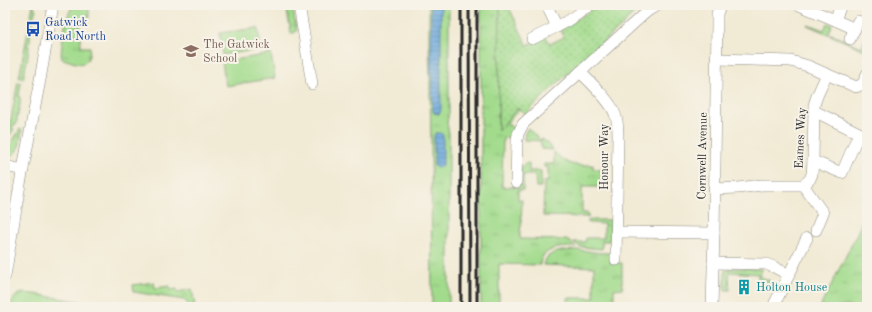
<svg xmlns="http://www.w3.org/2000/svg" width="872" height="312" font-family="'Old Standard TT',serif">
  <style>
    .grass { fill: url(#grass-tufts); stroke: #67835c }
    .park { fill: url(#park-dots); stroke: #67835c }
    .pitch { fill: #a3db8d; stroke: #67835c }
    .water { fill: url(#water-rules); stroke: #4a6983 }
    .lines { fill: none; stroke-linecap: round; stroke-linejoin: round }
    .minor-casing { stroke: #8e8a80; stroke-width: 12 }
    .minor { stroke: #fff; stroke-width: 11 }
    .rail { stroke: #2b2b2b; stroke-width: 3 }
    .labels { text-anchor: middle; stroke-width: 4; stroke-linejoin: round; paint-order: stroke }
    .transit-label { font-size: 12px; fill: #164399; stroke: #f7f3e8; text-anchor: start }
    .education-label { font-size: 12px; fill: #785e54; stroke: #f7f3e8; text-anchor: start }
    .street-label { font-size: 12px; fill: #2b2b2b; stroke: #f7f3e8 }
    .culture-label { font-size: 12px; fill: #0d838f; stroke: #f7f3e8; text-anchor: start }
  </style>
  <defs>
    <pattern id="grass-tufts" width="24" height="20" patternUnits="userSpaceOnUse"><rect width="24" height="20" fill="#a3db8d"/><path d="M3 7l-1-3M5 7V3M7 7l1-3M15 17l-1-3M17 17v-4M19 17l1-3" fill="none" stroke="#8cbc7a"/></pattern>
    <pattern id="park-dots" width="8" height="8" patternUnits="userSpaceOnUse"><rect width="8" height="8" fill="#a3db8d"/><path d="M2 2h.1M6 6h.1" fill="none" stroke="#8cbc7a" stroke-width="1.8" stroke-linecap="round"/></pattern>
    <pattern id="water-rules" width="6" height="5" patternUnits="userSpaceOnUse"><rect width="6" height="5" fill="#6aa7db"/><path d="M0 2.5h6" fill="none" stroke="#5788b2"/></pattern>
  </defs>
  <rect width="100%" height="100%" fill="#f7f3e8"/>
  <filter id="ink" filterUnits="userSpaceOnUse"><feTurbulence type="fractalNoise" baseFrequency=".025" numOctaves="2"/><feDisplacementMap in="SourceGraphic" scale="8" xChannelSelector="R" yChannelSelector="G"/><feConvolveMatrix kernelMatrix="1 2 1 2 8 2 1 2 1" color-interpolation-filters="sRGB"/></filter>
  <filter id="wash" filterUnits="userSpaceOnUse"><feTurbulence type="fractalNoise" baseFrequency=".012" numOctaves="4" result="noise"/><feDisplacementMap in="SourceGraphic" scale="16" xChannelSelector="R" yChannelSelector="G"/><feGaussianBlur stdDeviation="0.9" result="paint"/><feColorMatrix in="noise" values="0 0 0 0 0 0 0 0 0 0 0 0 0 0 0 0 0 1.4 0 .05"/><feComposite in="paint" operator="in"/></filter>
  <g filter="url(#wash)">
    <rect width="100%" height="100%" fill="#f1ead4"/>
    <g class="grass">
      <path d="M33,5H35L34,8L36,9L32,22L28,55L23,79L19,78Z"/>
      <path d="M73,5H89V20L80,21L81,47H90C89,70 79,64 63,59L61,58C62,40 64,20 73,5Z"/>
      <path d="M286,5H292L297,31L291,34Z"/>
      <path d="M429,5H449V112L447,123L449,133V307H432L431,141L429,41Z"/>
      <path d="M481,5H500L498,130L517,108L519,109L507,123L514,129L511,137L503,138L502,187H520L521,168C523,164 525,164 529,163V171H541V187H536L535,175H523V190H518V200H522L521,228H520V239L566,240L570,242L576,247C563,247 541,247 540,265L499,264V307H481Z"/>
      <path d="M827,23L832,25L829,33L861,47L865,39L867,40V51L807,25L808,24L824,30Z"/>
      <path d="M18,82L21,83L19,95L20,99V104L16,125H13L12,128L14,129L7,139Z"/>
      <path d="M528,128L540,140L543,139L553,150L541,149V141L524,140L525,133Z"/>
      <path d="M20,129L22,130C20,141 21,152 8,157L12,142Z"/>
      <path d="M554,152C570,167 572,165 593,165V169H602V187H582V213H588V217L543,216L544,182L548,181V167H544V164H554Z"/>
      <path d="M867,211V307H820L854,240Z"/>
      <path d="M588,220H611L610,241H602V249L580,247L573,242H585L586,238H604V224L588,223Z"/>
      <path d="M579,250L601,253H611V263H622V280L623,288L614,289V307H568V298H594V267L543,265C547,249 566,251 579,250Z"/>
      <path d="M730,268L762,269L759,276L770,281L767,288L770,290H766V284H764V281H758V274L731,272L729,274L730,290H725V270H730Z"/>
      <path d="M154,282L155,288L170,286V290L177,289L178,292L192,289L195,307H191L184,300L134,292L133,285Z"/>
      <path d="M23,293L34,294L89,303L95,304L98,307H43L36,304L35,307H11C12,299 15,295 23,293Z"/>
    </g>
    <path class="park" d="M500,5H508L527,45L546,37L550,44L564,37L561,30L598,5H643L637,9L624,24L598,47L553,87L526,114L517,108L498,131Z"/>
    <g class="pitch">
      <path d="M258,28L261,49L223,55L220,33Z"/>
      <path d="M271,54L275,78L226,86L222,62Z"/>
    </g>
    <g class="water">
      <path d="M431,5H441V109L440,113L439,114L434,113L433,111L431,72Z"/>
      <path d="M435,133H441L443,135V163L441,167H438L434,166V137Z"/>
    </g>
  </g>
  <g filter="url(#ink)">
    <g class="lines">
      <g class="minor-casing">
        <g id="minor">
          <path d="M299,5L312,84"/>
          <path d="M799,5L835,20L841,5"/>
          <path d="M548,8L557,27"/>
          <path d="M835,20L855,29"/>
          <path d="M532,39L568,21L590,5"/>
          <path d="M850,39L858,21"/>
          <path d="M716,59L791,61L808,66L856,87L863,84L867,74"/>
          <path d="M580,72C591,83 610,100 615,114C618,121 618,129 618,136L616,260"/>
          <path d="M813,161L842,173L859,133L814,111"/>
          <path d="M5,166L23,170"/>
          <path d="M516,183L517,140L518,134L523,124L644,14L649,10L658,5"/>
          <path d="M803,185L823,213L816,230"/>
          <path d="M714,189L738,188L762,185H803L807,182L810,179L812,174L813,161L814,105L817,96L827,74"/>
          <path d="M616,232L714,233"/>
          <path d="M713,263L766,264L774,267L789,275"/>
          <path d="M5,276L20,184L40,80L53,5"/>
          <path d="M712,307L714,233L717,23V14L720,5"/>
          <path d="M773,307L807,238"/>
        </g>
      </g>
      <use href="#minor" class="minor"/>
      <g class="rail">
        <path d="M461,5V307"/>
        <path d="M469,5L470,307"/>
        <path d="M477,5V307"/>
      </g>
    </g>
  </g>
  <defs>
    <g id="bus-bare" transform="scale(1.2)"><path d="M-5-6H5V4H4V6H2V4H-2V6H-4V4H-5ZM-3.5-4V0h7V-4ZM-3.5 1.2v1.5H-2V1.2ZM2 1.2v1.5H3.5V1.2Z" fill="#1a4fb4" stroke="#f7f3e8" stroke-width="2.5" paint-order="stroke"/></g>
    <g id="school-bare" transform="scale(1.2)"><path d="M0-5L7-2L0 1L-7-2ZM-4 1L0 2.5L4 1V4Q0 6-4 4Z" fill="#8d6e63" stroke="#f7f3e8" stroke-width="2.5" paint-order="stroke"/></g>
    <g id="building-bare" transform="scale(1.2)"><path d="M-4-6H4V6H1V3H-1V6H-4ZM-2.5-4.3h1.7v1.8h-1.7ZM.8-4.3h1.7v1.8H.8ZM-2.5-1h1.7V.8h-1.7ZM.8-1h1.7V.8H.8Z" fill="#0f9aa8" stroke="#f7f3e8" stroke-width="2.5" paint-order="stroke"/></g>
  </defs>
  <g fill-rule="evenodd">
    <use href="#bus-bare" x="33" y="29"/>
    <use href="#school-bare" x="191" y="51"/>
    <use href="#building-bare" x="744" y="287"/>
  </g>
  <g class="labels">
    <g class="transit-label">
      <text x="45" y="26">Gatwick<tspan x="45" dy="14">Road North</tspan></text>
    </g>
    <g class="education-label">
      <text x="203" y="48">The Gatwick<tspan x="203" dy="14">School</tspan></text>
    </g>
    <g class="street-label">
      <text transform="translate(800 138) rotate(-87)" y="4">Eames Way</text>
      <text transform="translate(702 156) rotate(-89)" y="4">Cornwell Avenue</text>
      <text transform="translate(604 157) rotate(-90)" y="4">Honour Way</text>
    </g>
    <g class="culture-label">
      <text x="756" y="291">Holton House</text>
    </g>
  </g>
  <rect width="872" height="312" fill="none" stroke="#f7f3e8" stroke-width="20"/>
</svg>
